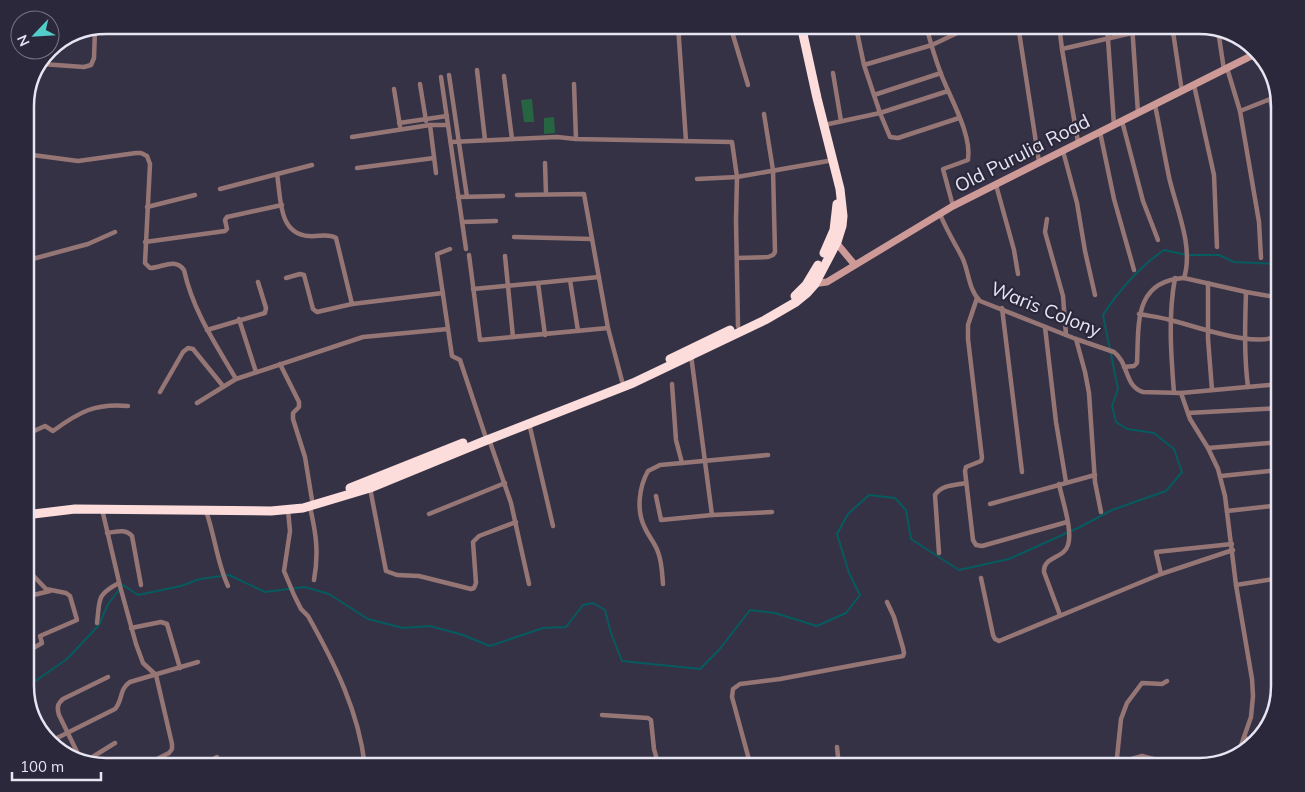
<svg xmlns="http://www.w3.org/2000/svg" width="1305" height="792" font-family="Mulish,sans-serif">
  <style>
    .green { fill: #276442 }
    .lines { fill: none; stroke-linecap: round; stroke-linejoin: round }
    .stream { stroke: #065b5f; stroke-width: 2 }
    .street { stroke: #967675; stroke-width: 4.5 }
    .secondary { stroke: #cd9a98; stroke-width: 7 }
    .highway { stroke: #fddddb; stroke-width: 9 }
    .labels { text-anchor: middle; stroke-width: 4.5; stroke-linejoin: round; paint-order: stroke }
    .street-label { font-size: 19px; fill: #e7e5f2; stroke: #2c283c }
    .rim { fill: none; stroke: #e7e5f2; stroke-width: 2.5 }
  </style>
  <rect width="100%" height="100%" fill="#363246"/>
  <g class="green">
    <path d="M532,99L534,122H524L521,100Z"/>
    <path d="M554,117L555,133L544,134V118Z"/>
  </g>
  <g class="lines">
    <path class="stream" d="M27,696L34,682L67,659L99,625L108,604L123,585L138,595L181,586L200,579L229,575L265,592L305,587L329,594L368,619L403,628L430,626L463,635L490,646L543,628L566,627L583,605L593,603L605,610L611,633L622,661L700,669L719,650L750,610L775,613L817,626L846,613L860,595L849,573L837,534L848,514L869,495L895,498L906,510L911,539L959,570L1009,559L1080,527L1112,510L1166,491L1182,472L1174,449L1154,433L1127,429L1116,422L1112,406L1118,389L1103,315C1120,289 1138,268 1164,250L1187,255H1219L1234,262L1280,264"/>
    <g class="street">
      <path d="M678,25L686,141"/>
      <path d="M730,25L748,85"/>
      <path d="M926,25C930,41 935,58 941,74C950,98 972,134 968,160L943,169L953,206"/>
      <path d="M1018,25L1039,162"/>
      <path d="M1059,25L1062,49"/>
      <path d="M1107,25L1114,125"/>
      <path d="M1132,25L1138,113"/>
      <path d="M1172,25L1182,92"/>
      <path d="M1218,30L1224,70"/>
      <path d="M857,32L864,65L880,113L890,137L898,138L959,118"/>
      <path d="M42,64L84,67L91,65L94,58L95,30"/>
      <path d="M864,65L932,45L974,25"/>
      <path d="M1227,68L1240,111L1259,222L1261,258"/>
      <path d="M477,70L485,140"/>
      <path d="M833,73L841,121"/>
      <path d="M449,75L467,197"/>
      <path d="M504,76L512,139"/>
      <path d="M441,77L466,249"/>
      <path d="M420,84L426,121"/>
      <path d="M574,84L576,139"/>
      <path d="M1194,85L1214,175L1217,247"/>
      <path d="M394,89L400,126"/>
      <path d="M874,95L941,73"/>
      <path d="M1270,99L1280,142"/>
      <path d="M1240,111L1278,96"/>
      <path d="M1122,121L1143,201L1158,240"/>
      <path d="M399,123L447,116"/>
      <path d="M824,125L880,113L948,91"/>
      <path d="M1100,132L1114,199L1134,270"/>
      <path d="M352,137L430,125"/>
      <path d="M451,142L557,137L576,139L732,142L737,177L697,179"/>
      <path d="M1078,142L1062,49L1132,33"/>
      <path d="M1063,151L1077,203L1085,251L1095,295"/>
      <path d="M25,154L78,161L136,153H141L147,156L150,164L145,263L150,268C162,268 175,257 184,270C193,311 215,343 236,379"/>
      <path d="M545,163L546,194"/>
      <path d="M357,168L434,158"/>
      <path d="M436,173L430,125H448"/>
      <path d="M277,174C281,198 278,234 309,236C318,237 328,233 336,238L352,304L443,293"/>
      <path d="M996,185L1014,250L1018,274"/>
      <path d="M220,189L312,165"/>
      <path d="M517,195L584,194L608,328L622,381"/>
      <path d="M458,197L503,196"/>
      <path d="M147,207L195,195"/>
      <path d="M940,214C946,229 954,242 962,257C969,271 968,289 980,301L1076,339L1114,352C1129,363 1124,386 1143,392L1181,393L1280,384"/>
      <path d="M1047,219L1045,232L1063,296L1066,335"/>
      <path d="M462,222L496,221"/>
      <path d="M514,237L592,239"/>
      <path d="M145,242L225,231L227,229L225,220L227,217L282,205"/>
      <path d="M450,249L437,254L452,356L460,360L485,435"/>
      <path d="M469,255L480,340L608,328"/>
      <path d="M505,256L513,337"/>
      <path d="M737,258L768,257L773,255L775,252L773,170L764,114"/>
      <path d="M25,261L88,244L115,232"/>
      <path d="M286,278L300,274L304,275L313,309L317,312L352,304"/>
      <path d="M1184,278L1246,292L1280,298"/>
      <path d="M570,280L578,331"/>
      <path d="M538,283L599,277"/>
      <path d="M1208,283V339L1212,390"/>
      <path d="M473,289L538,283L545,335"/>
      <path d="M1246,292C1245,324 1244,356 1248,387"/>
      <path d="M977,298L968,325V339L982,458L981,461L966,467L965,471L973,540L976,545L982,546L1067,522"/>
      <path d="M1276,298L1280,320"/>
      <path d="M1002,308L1022,472"/>
      <path d="M1139,314C1149,316 1160,317 1170,320C1190,324 1268,354 1280,331"/>
      <path d="M239,319L256,372"/>
      <path d="M738,326L736,220L737,177L828,161"/>
      <path d="M1045,327L1056,422L1066,482"/>
      <path d="M207,330L265,313L266,308L258,282"/>
      <path d="M1276,336L1280,373"/>
      <path d="M1076,339L1085,372L1089,393L1095,482L1101,512"/>
      <path d="M691,355L712,515L772,512"/>
      <path d="M280,364L299,402V407L293,413V419L305,457L312,500"/>
      <path d="M1124,367L1134,366L1137,363C1139,325 1133,281 1184,278C1194,247 1176,208 1169,177C1164,153 1160,129 1155,105"/>
      <path d="M672,384L676,440L682,463"/>
      <path d="M160,392L183,352L188,348L193,349L223,386"/>
      <path d="M1174,393C1171,354 1168,316 1175,278"/>
      <path d="M1181,393L1190,419L1208,448L1218,469L1225,496L1236,585L1252,679L1253,696L1251,717L1237,757"/>
      <path d="M197,403L236,379L363,337L448,329"/>
      <path d="M1188,413L1280,408"/>
      <path d="M529,423L553,526"/>
      <path d="M25,435L45,426L53,431C79,412 95,403 128,406"/>
      <path d="M489,439L511,503L529,584"/>
      <path d="M1208,448L1280,442"/>
      <path d="M1221,476L1280,470"/>
      <path d="M1059,484C1062,499 1073,531 1068,545C1064,559 1043,556 1044,572L1060,615"/>
      <path d="M370,488L386,571L397,575L419,576L471,589L474,588L476,583L473,542L479,536L516,522"/>
      <path d="M656,496L661,520L712,515"/>
      <path d="M990,504L1095,475"/>
      <path d="M310,507C316,533 319,553 314,580"/>
      <path d="M102,509L120,586L136,644L143,663L156,675L172,744V749L169,753L141,767"/>
      <path d="M288,510L290,531L284,571L294,595L301,609L308,616C335,664 359,712 365,767"/>
      <path d="M206,511C215,536 217,563 228,586"/>
      <path d="M1227,511L1280,505"/>
      <path d="M429,514L505,483"/>
      <path d="M107,533C116,532 125,528 132,536L141,585"/>
      <path d="M939,553L935,495C941,485 955,485 966,483"/>
      <path d="M25,567L46,589L66,593L70,596L77,620L40,636L42,643L25,653"/>
      <path d="M1161,574L1156,552L1232,544"/>
      <path d="M981,578L993,635L995,639L999,641L1161,574L1233,550"/>
      <path d="M663,584C662,573 662,562 658,552C655,543 649,537 645,528C636,511 639,487 648,471L660,465L768,455"/>
      <path d="M1236,585L1280,578"/>
      <path d="M25,597L50,591"/>
      <path d="M97,623C100,599 96,595 119,583"/>
      <path d="M131,628L161,622L167,624L180,668"/>
      <path d="M602,715L648,718L651,720L654,749L659,767"/>
      <path d="M1244,738L1255,741"/>
      <path d="M51,741L115,709C123,700 119,689 130,682L198,662"/>
      <path d="M837,747L839,767"/>
      <path d="M81,760L59,715C57,708 57,704 63,699L108,677"/>
      <path d="M86,761L115,743"/>
      <path d="M199,767L217,757"/>
      <path d="M751,767L732,697L733,689L740,684L780,679L903,656L904,653L903,648L894,617L887,602"/>
      <path d="M1104,767L1142,756L1153,759L1160,767"/>
      <path d="M1116,767L1121,719L1127,703L1142,683L1162,684L1167,681"/>
    </g>
    <g class="secondary">
      <path d="M834,240L854,264"/>
      <path d="M812,284L827,282L953,206L1257,53"/>
    </g>
    <g class="highway">
      <path d="M824,253L834,230L837,204"/>
      <path d="M795,296L806,285L818,265"/>
      <path d="M670,359L730,330"/>
      <path d="M350,488L463,443"/>
      <path d="M25,515L75,509L271,511L303,508L370,488L482,442L633,383L765,320L796,302L807,293L815,284L837,242L842,226L843,216L840,189L817,98L801,25"/>
    </g>
  </g>
  <g class="labels">
    <g class="street-label">
      <text transform="translate(1022 153) rotate(-27)" y="7">Old Purulia Road</text>
      <text transform="translate(1046 309) rotate(22)" y="7">Waris Colony</text>
    </g>
  </g>
  <path d="M0 0H1305V792H0ZM106 34H1199A72 72 0 0 1 1271 106V686A72 72 0 0 1 1199 758H106A72 72 0 0 1 34 686V106A72 72 0 0 1 106 34Z" fill="#2c283c" fill-rule="evenodd"/>
  <path class="rim" d="M106 34H1199A72 72 0 0 1 1271 106V686A72 72 0 0 1 1199 758H106A72 72 0 0 1 34 686V106A72 72 0 0 1 106 34Z"/>
  <g transform="translate(35 35) rotate(245)"><circle r="24" fill="#2c283c" stroke="#777485"/>
  <path d="M0-4L9 19L0 12L-9 19Z" fill="#53cdc9"/>
  <text y="-8" font-size="14" font-weight="bold" text-anchor="middle" fill="#e7e5f2">N</text>
  </g>
  <path d="M12 772v8h89v-8" fill="none" stroke="#e7e5f2" stroke-width="2.5"/>
  <text x="20" y="772" font-size="15" fill="#e7e5f2" stroke="#2c283c" stroke-width="4" paint-order="stroke">100 m</text>
</svg>
